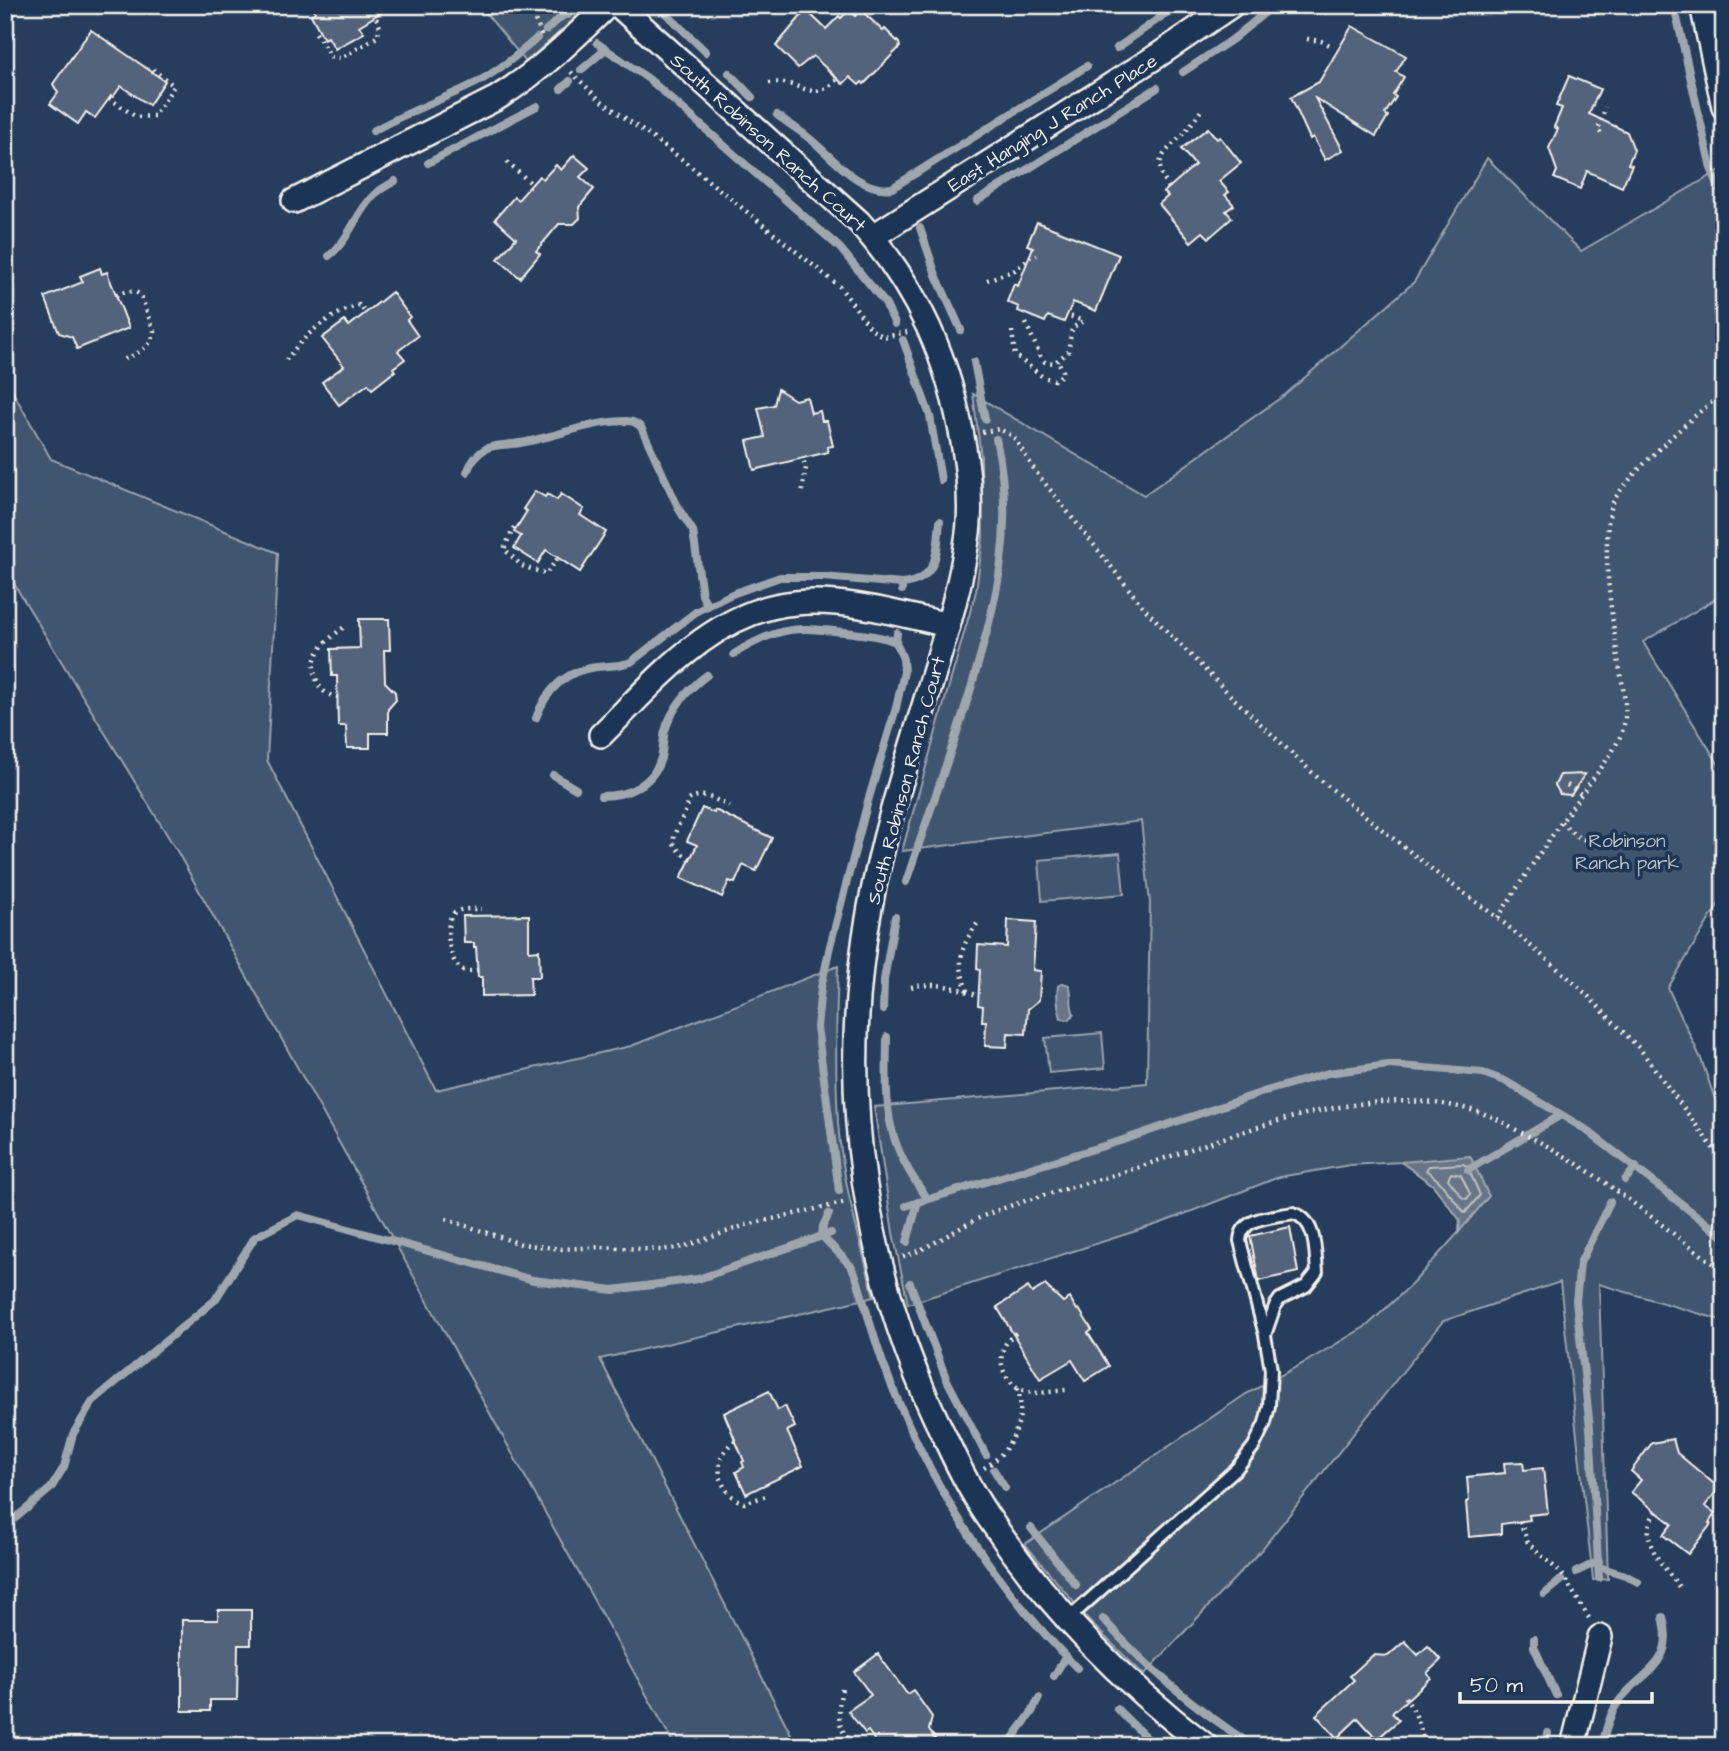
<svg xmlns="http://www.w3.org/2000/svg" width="1729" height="1751" font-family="'Architects Daughter',sans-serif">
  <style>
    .green { fill: #40546f; stroke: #9aa2ac; stroke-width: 2 }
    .water { fill: #677588; stroke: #9fa7ae; stroke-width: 2 }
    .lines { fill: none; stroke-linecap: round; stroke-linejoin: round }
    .shore { stroke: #bcbfc2; stroke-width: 2 }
    .stream { stroke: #9fa7ae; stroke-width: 8 }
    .building { fill: #52647b; stroke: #f4f1e8; stroke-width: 2 }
    .service-casing { stroke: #f4f1e8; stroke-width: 16 }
    .minor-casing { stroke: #f4f1e8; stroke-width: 28 }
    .path { stroke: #f4f1e8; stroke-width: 4.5; stroke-dasharray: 2 5; stroke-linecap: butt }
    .service { stroke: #1d3557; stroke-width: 10 }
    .minor { stroke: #1d3557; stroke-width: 23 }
    .labels { text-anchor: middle; stroke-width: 7; stroke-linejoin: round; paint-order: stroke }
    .street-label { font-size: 19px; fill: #f4f1e8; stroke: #1d3557 }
    .park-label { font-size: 19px; fill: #bec2c4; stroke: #1d3557 }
  </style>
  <rect width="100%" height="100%" fill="#263d5d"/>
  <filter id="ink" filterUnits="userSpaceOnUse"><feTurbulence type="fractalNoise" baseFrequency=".0143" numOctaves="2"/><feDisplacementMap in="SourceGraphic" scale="14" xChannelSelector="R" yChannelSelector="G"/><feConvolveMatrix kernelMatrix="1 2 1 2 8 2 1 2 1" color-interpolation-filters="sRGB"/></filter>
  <g filter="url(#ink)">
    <g class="green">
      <path d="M479,5H581L572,21L526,62Z"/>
      <path d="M1487,158L1581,251L1724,168V594L1643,642L1724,773V895L1668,988L1701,1059L1724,1125V1321L1599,1284L1608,1579L1593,1580L1560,1282L1443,1321L1262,1549L1144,1675L1092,1624L1025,1544L1246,1394L1304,1363L1368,1325L1412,1284L1459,1232L1460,1220L1433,1185L1401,1162L1350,1165L1279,1177L1161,1223L908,1304L893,1233L874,1107L1147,1083L1150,903L1141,821L902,851L976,591L983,538L981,457L973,394L1144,495L1286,394L1414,282Z"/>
      <path d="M5,378L51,459L278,553L267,760L436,1090L631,1046L838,966C836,1018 835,1070 838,1122C842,1181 860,1240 874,1297L600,1359L797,1746H675L177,851L5,569Z"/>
      <path d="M1120,853L1124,894L1042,901L1039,860Z"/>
      <path d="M1102,1033L1105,1068L1049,1073L1045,1038Z"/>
    </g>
    <g class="water">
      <path d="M1063,983L1069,985C1073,994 1069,1003 1074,1014L1069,1020L1061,1018C1058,1008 1056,996 1058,986Z"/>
      <path d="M1470,1156L1489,1196L1459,1232L1460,1220L1433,1185L1401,1162Z"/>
    </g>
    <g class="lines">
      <g class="shore">
        <path d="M1463,1164L1467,1166L1480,1195L1465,1213L1439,1181L1426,1170L1429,1166Z"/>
        <path d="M1451,1173L1461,1175L1470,1194L1467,1199L1463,1198L1448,1179Z"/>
      </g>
      <g class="stream">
        <path d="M657,5L706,52"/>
        <path d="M1674,5L1711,168L1724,200"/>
        <path d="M546,30L564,15H568"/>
        <path d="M597,43L650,80L840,248L885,303L895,324"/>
        <path d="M1117,48L1178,5"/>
        <path d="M581,70L606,49"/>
        <path d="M1183,72L1233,39L1274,5"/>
        <path d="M729,73L752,97"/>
        <path d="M561,89L570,81"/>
        <path d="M777,115C788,123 799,130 809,138C833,157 859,193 892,188L1087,66"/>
        <path d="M373,131C406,112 442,100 476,83C498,71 518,55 537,38"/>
        <path d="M428,163L537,106"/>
        <path d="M977,201L1157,88"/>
        <path d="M920,228L936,275L961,330"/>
        <path d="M329,256C349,240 355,215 372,197C378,190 387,186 395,181"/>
        <path d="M903,340L930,416L941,480"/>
        <path d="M974,362L985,419"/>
        <path d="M467,472C471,462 477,453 487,448C498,444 509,445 520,443C555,437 591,421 627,421C633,421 636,423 641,427L680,511L693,531L702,595L708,606"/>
        <path d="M902,590V584C939,580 937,550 940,521"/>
        <path d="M734,654C781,624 800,627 853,633C867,635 883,636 896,642"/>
        <path d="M536,718C546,690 566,670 597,667C609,666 619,666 631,662L697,611L732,594L780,577H824L902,584"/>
        <path d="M553,775L576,789"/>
        <path d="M601,796C627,796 653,785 661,758C663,749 663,740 665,731C672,707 687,690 707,675"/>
        <path d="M906,882C928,816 952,751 972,685C997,598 1016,529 996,439"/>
        <path d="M883,1010L884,980L895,917"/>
        <path d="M887,1037C886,1107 883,1141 928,1199"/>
        <path d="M1468,1170L1561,1115"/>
        <path d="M1625,1180L1636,1167"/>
        <path d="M839,1191L817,1027L821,988L830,946L868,801L896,708L904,672L903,659L896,642L897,633"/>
        <path d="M906,1206L1120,1141L1266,1091L1328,1073L1389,1065L1483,1073L1505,1081L1585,1129L1724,1237"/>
        <path d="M829,1214L823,1226L822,1236L851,1266L856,1276C865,1305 873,1335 883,1363C926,1478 991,1582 1077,1668"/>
        <path d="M907,1242L918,1202"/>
        <path d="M910,1283L946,1378L986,1455"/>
        <path d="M994,1470L1005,1488"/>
        <path d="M5,1527L51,1488L64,1467L73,1434L93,1401L215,1300L255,1237L298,1215L533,1280L613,1290L698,1279L831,1233"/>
        <path d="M1031,1528L1076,1585"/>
        <path d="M1599,1567L1625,1575L1638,1582"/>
        <path d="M1576,1572L1599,1561"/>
        <path d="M1599,1578L1590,1428L1576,1301L1580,1263L1610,1202"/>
        <path d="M1544,1594L1561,1580"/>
        <path d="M1103,1619C1147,1669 1198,1710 1253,1746"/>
        <path d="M1534,1639V1647L1556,1695"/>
        <path d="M1054,1676L1066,1656"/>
        <path d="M1117,1709L1155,1746"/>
        <path d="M1007,1746L1032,1712L1039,1698"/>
        <path d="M1546,1746L1548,1733"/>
        <path d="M1602,1746C1605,1732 1609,1716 1617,1704C1637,1673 1677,1668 1663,1617"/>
      </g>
    </g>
    <g class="building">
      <path d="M311,5H393L359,26L364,33L335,49L328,37L324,39L311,15L315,12Z"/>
      <path d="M806,10L826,29L839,16L841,18L849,10L855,16L861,10L883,31L885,29L899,43L900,47L864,84L862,82L859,85L850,77L843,84L813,56L798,68L776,46Z"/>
      <path d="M1352,26L1406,56L1396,72L1404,77L1393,95L1396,97L1385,114L1388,116L1376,136L1315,98L1343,150L1325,160L1313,137L1310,139L1291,97L1319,82Z"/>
      <path d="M91,30L165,81L149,105L121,86L113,97L111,96L95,118L86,112L78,124L50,104L58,93L53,84Z"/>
      <path d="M1569,76L1600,89L1589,114L1627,132L1634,150L1628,164L1632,165L1622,187L1587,171L1580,189L1554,178L1557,171L1549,148L1558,129L1554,127L1562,108L1556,106Z"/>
      <path d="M1208,128L1217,139L1220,137L1241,163L1219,181L1229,192L1225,195L1234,205L1226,211L1232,218L1209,238L1203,232L1191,242L1159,204L1168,196L1164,192L1195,165L1181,149Z"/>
      <path d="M574,155L589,168L580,177L594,189L579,207L580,218L574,224H559L536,251L540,254L520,278L498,259L516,238L495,219L514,197L518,200L539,176L543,179L556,165L561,170Z"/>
      <path d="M1037,222L1119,255L1096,311L1073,302L1064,322L1048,316L1045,322L1018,311L1019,307L1007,302L1014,284L1018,286L1033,247L1027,245Z"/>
      <path d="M100,268L102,274L107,272L129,328L77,349L72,337L59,333L45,297L83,282L80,276Z"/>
      <path d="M392,292L410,317L407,320L418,336L398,351L405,359L393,368L395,371L372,389L368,384L339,405L322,382L344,366L322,338L345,321L349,326Z"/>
      <path d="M778,389L795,400L807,397L811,413L820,411L822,421H827L833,446L827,447L828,452L754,470L747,441L765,437L758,408L774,405Z"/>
      <path d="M535,491L545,497L547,494L557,500L561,494L584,509L580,515L606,532L580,572L546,550L538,563L514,548L521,536L514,532L527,511L523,509Z"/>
      <path d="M359,619H389L390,650H384L385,682L395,692L396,700L388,709V733H370V748H347L346,726H338L337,676H332L331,649L360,648Z"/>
      <path d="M1585,774L1571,795L1560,794L1555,785L1560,775Z"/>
      <path d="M702,808L714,813L715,810L772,838L756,871L743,865L735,883L729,881L722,897L681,878L697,845L687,841Z"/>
      <path d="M529,915V951L539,950L540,977H530L531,995L482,996V977H478L476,947H474V943H464L463,916Z"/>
      <path d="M1008,920L1036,922L1033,970L1041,971L1039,1000L1028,1009L1026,1034L1008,1033L1007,1047L985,1046L986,1021H982L983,1006L978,1005L980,970L977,969L978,945L1007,947Z"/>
      <path d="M1290,1227L1298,1272L1259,1281L1250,1236Z"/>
      <path d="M1045,1285L1063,1302L1070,1298L1077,1310L1079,1309L1092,1330L1088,1333L1109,1366L1085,1381L1072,1360L1040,1379L997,1307L1028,1287L1032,1293Z"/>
      <path d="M769,1391L778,1410L785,1406L795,1427L787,1431L803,1466L746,1494L736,1472L744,1467L742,1462L744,1461L724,1413Z"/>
      <path d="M1673,1439L1677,1453L1719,1488L1705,1506L1715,1513L1709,1523L1711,1524L1688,1554L1663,1535L1672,1524L1631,1492L1641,1480L1631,1471L1652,1443Z"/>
      <path d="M1523,1462L1524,1470L1543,1468L1548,1513L1529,1515L1530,1520L1501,1524V1534L1469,1537L1466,1502L1469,1501L1467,1477L1505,1473L1504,1463Z"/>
      <path d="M218,1610H251V1645H238L237,1700H210V1711H182V1620H218Z"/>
      <path d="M1405,1641L1418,1655L1428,1646L1441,1660L1427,1673L1431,1678L1392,1713L1399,1720L1377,1739L1358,1718L1337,1738L1316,1715L1354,1680L1350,1676L1373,1655L1388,1656Z"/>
      <path d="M878,1654L907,1694L913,1690L932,1717L929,1730L940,1746H879L868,1731L865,1733L848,1711L871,1695L854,1672Z"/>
    </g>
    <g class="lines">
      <g class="service-casing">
        <path id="service" d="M1068,1619L1237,1468L1254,1446L1265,1423L1269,1406L1271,1370L1265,1335L1275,1306L1280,1299L1306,1286L1317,1272C1315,1252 1317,1220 1293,1213C1274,1217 1241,1216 1240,1241L1265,1335"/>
      </g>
      <g class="minor-casing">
        <g id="minor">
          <path d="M618,5L859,222C918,288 950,361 964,448C969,478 972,510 967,540C961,582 949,623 937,663C913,744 885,824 870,907C836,1089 863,1275 946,1440C959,1468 973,1496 991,1521C1051,1610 1121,1681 1206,1746"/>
          <path d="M1702,5L1724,107"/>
          <path d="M294,201L497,98C539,72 573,39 608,5"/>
          <path d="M872,237L1157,56L1232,5"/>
          <path d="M601,735C656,681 713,610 795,603C846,598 899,614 948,625"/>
          <path d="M1573,1746L1600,1637"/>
        </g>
      </g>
      <g class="path">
        <path d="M521,5L535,20L542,36"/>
        <path d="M316,33L331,57L341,58L377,37L380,27L375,15"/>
        <path d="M1307,39L1321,41L1332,46"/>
        <path d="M571,72L600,100L679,157L840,287L872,330L884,337L907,332"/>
        <path d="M769,83C800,78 812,106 837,79"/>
        <path d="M109,98L136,117L154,116L174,86L150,67"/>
        <path d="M1601,133L1598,130L1605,107"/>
        <path d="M507,162L532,184"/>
        <path d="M1169,188C1151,160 1163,155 1182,135C1190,127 1196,117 1203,108"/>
        <path d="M987,280L1015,270L1030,257L1037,255"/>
        <path d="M116,295C126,292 133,288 141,296L154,331C153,348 134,355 121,361"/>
        <path d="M1026,323L1041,358L1045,362L1054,363L1068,352L1072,328L1083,321L1067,315"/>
        <path d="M1012,331L1015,355L1043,377L1054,380L1062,375L1063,371L1058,361"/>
        <path d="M286,360C306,333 327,316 359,305L365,312"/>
        <path d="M982,432L999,429L1013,436L1036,472L1144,608L1230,695L1318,778L1439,875L1498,918L1579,987L1640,1049L1724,1163"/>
        <path d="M802,491L806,468L803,459"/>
        <path d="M514,527L504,549L522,566L546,574L558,558"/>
        <path d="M338,697C328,696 321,691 317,681C306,656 326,641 344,627"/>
        <path d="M1567,785L1581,794"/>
        <path d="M1561,822L1578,837L1599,845"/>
        <path d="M690,859L680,852L673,843C674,828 686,816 689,800C701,790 716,800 729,806"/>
        <path d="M1498,918C1522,879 1548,841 1575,803C1590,781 1612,758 1622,732C1630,710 1621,681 1618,658C1612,617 1600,544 1612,505C1619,482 1701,408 1724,393"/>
        <path d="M478,970C472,971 466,972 461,969C449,962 443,923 454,913C460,908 474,909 481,909"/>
        <path d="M911,987C935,982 957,987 979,996"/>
        <path d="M967,991C956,959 960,947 980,920"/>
        <path d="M446,1219L521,1244L562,1249L601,1247L661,1250L683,1247L746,1225L847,1202"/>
        <path d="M903,1257C933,1247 959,1226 988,1214C1034,1196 1083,1185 1130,1170C1241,1134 1374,1073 1490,1116C1503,1121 1515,1130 1528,1136C1599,1171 1659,1225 1724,1271"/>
        <path d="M1016,1333C994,1348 998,1379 1022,1390C1035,1396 1053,1391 1066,1390"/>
        <path d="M735,1441C710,1457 717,1494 744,1503L766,1496"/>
        <path d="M984,1468C1011,1452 1028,1418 1017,1387"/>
        <path d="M1656,1511C1636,1540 1662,1563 1679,1587"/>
        <path d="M1520,1521L1528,1543L1562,1574L1589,1618"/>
        <path d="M842,1689C837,1712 836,1731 856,1746"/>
        <path d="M1405,1697L1415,1713L1426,1745"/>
      </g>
      <use href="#service" class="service"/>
      <use href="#minor" class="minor"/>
    </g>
  </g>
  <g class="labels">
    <g class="street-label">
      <text transform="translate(1052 122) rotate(-32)" y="7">East Hanging J Ranch Place</text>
      <text transform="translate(769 142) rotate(42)" y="7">South Robinson Ranch Court</text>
      <text transform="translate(905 780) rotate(-75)" y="7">South Robinson Ranch Court</text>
    </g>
    <g class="park-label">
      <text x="1627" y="847">Robinson<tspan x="1627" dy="22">Ranch park</tspan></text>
    </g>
  </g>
  <rect width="1729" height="1751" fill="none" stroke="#1d3557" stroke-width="28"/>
  <rect x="14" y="14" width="1701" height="1723" fill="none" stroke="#f4f1e8" stroke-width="2.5" filter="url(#ink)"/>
  <path d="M1460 1692v10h192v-10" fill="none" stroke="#f4f1e8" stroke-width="3.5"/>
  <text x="1470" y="1692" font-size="21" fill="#f4f1e8" stroke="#1d3557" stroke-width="5" paint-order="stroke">50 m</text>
</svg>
